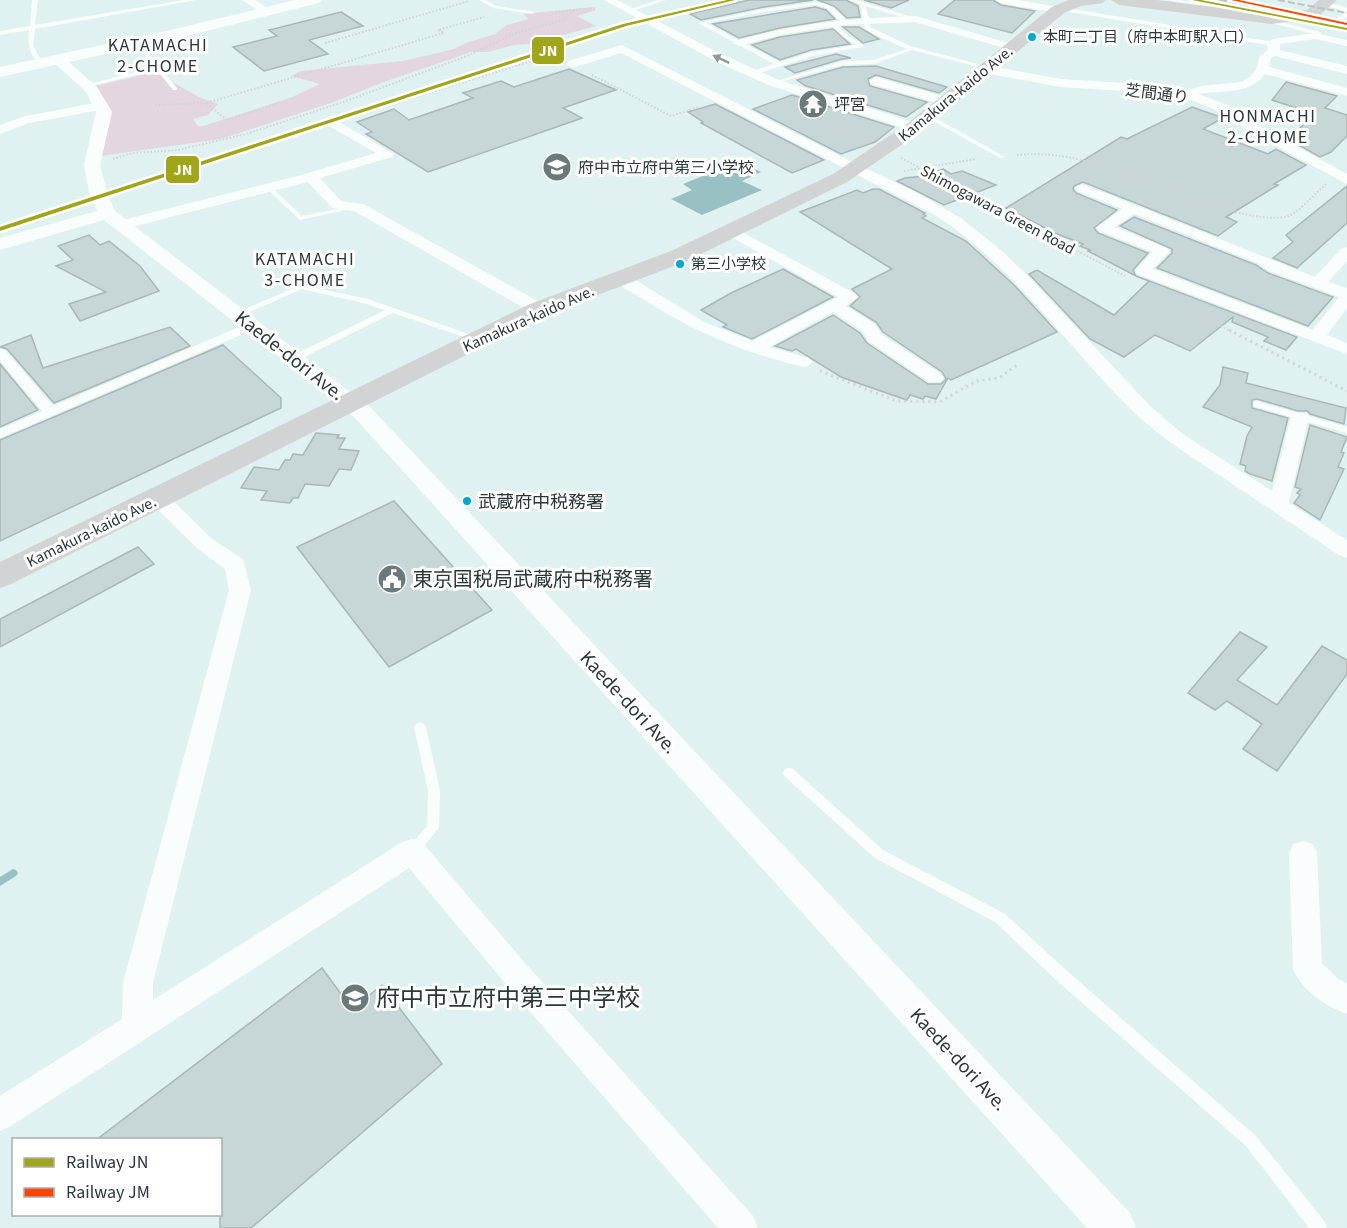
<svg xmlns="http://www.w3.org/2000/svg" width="1347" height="1228" font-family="'Source Sans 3','Noto Sans JP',sans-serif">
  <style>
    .green { fill: #e4d6e0 }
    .water { fill: #99c1c3 }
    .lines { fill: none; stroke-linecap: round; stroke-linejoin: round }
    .stream { fill: #99c1c3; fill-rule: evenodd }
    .building { fill: #c7d6d6; stroke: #a9b7b7; stroke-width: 1.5 }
    .path-far1 { stroke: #d0d5d5; stroke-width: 2; stroke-dasharray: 1.5 2; stroke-linecap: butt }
    .path { stroke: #d0d5d5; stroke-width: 3; stroke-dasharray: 2 4; stroke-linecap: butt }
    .service { fill: #fafdfd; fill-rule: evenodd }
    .pedestrian { fill: #fafdfd; fill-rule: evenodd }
    .minor { fill: #fafdfd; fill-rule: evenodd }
    .tertiary { fill: #fafdfd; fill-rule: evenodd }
    .secondary { fill: #fafdfd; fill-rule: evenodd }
    .primary { fill: #d2d3d4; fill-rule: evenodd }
    .rail { stroke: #bfc3c4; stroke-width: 2; stroke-dasharray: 7 3; stroke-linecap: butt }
    .rail-1-casing { stroke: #fff; stroke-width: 5 }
    .rail-2-casing { stroke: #fff; stroke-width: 5 }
    .rail-1 { fill: #a0a51a; fill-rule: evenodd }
    .rail-2 { fill: #ff4500; fill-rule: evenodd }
    .oneway { fill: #929a9b }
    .bus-dot { fill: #00a9ce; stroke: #fff; stroke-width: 2 }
    .labels { text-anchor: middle; stroke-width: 6; stroke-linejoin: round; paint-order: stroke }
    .far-bus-label { font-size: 15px; fill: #2b3839; stroke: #fff; text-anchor: start }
    .far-street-label { font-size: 16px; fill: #2b3839; stroke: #fff }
    .far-poi-label { font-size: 16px; fill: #2b3839; stroke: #fff; text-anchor: start }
    .far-neighbourhood-label { font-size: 18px; letter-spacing: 1.5px; fill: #2b3839; stroke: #fff }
    .bus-label { font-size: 18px; fill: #2b3839; stroke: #fff; text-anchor: start }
    .street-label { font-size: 20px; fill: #2b3839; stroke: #fff }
    .poi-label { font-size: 20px; fill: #2b3839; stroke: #fff; text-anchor: start }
    .near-poi-label { font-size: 24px; fill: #2b3839; stroke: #fff; text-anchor: start }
    .line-badge { stroke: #fff; stroke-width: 2 }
    .badge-label { font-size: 16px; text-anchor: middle; font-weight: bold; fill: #fff }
  </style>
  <rect width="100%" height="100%" fill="#dff1f1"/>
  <path class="green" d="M592,7L596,10L577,16L596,26L530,44L514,45L488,52H471L381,83L331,103L221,139L100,156L95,86L154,72L199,97L218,104L208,115L193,119L198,126H203L290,98L320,84L291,76L301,71L403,61L454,49L466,43L495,34L507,25L529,19L523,14Z"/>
  <path class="water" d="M739,161L761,172L742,181L762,190L702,215L671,199L692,190L683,184Z"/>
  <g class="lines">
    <path class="stream" d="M13,869L16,870L18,873L16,876L0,886V877Z"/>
  </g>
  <g class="building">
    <path d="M749,0H813L764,7L701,20L690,14Z"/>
    <path d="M817,0H846L858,6L860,17L847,18L834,6Z"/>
    <path d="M864,0H909L891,8Z"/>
    <path d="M955,0H993L1001,5L1035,11L1012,33L938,14Z"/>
    <path d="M815,7L826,10L835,19L780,28L739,38L713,24Z"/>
    <path d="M341,12L363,26L309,40L328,54L264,71L233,47L277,36L269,30Z"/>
    <path d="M843,27H859L879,39L863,43Z"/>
    <path d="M833,29L850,44L811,50L780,60L752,45L780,37Z"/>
    <path d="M836,54L851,58L842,59L795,73L785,67Z"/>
    <path d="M876,66L947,87L939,93L876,75L868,79L870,86L927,102L906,117L806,86L797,80L843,67Z"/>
    <path d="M569,69L616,90L563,108L582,118L428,172L366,134L372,132L357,122L394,109L409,120L473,98L463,93L501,81L514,87Z"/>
    <path d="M1286,82L1337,96L1325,108L1347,115V136L1331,152L1320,157L1288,139L1315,114L1272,100Z"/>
    <path d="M792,95L894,127L875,142L841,154L753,109Z"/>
    <path d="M715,104L717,105L824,160L792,173L701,123L703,122L688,112Z"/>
    <path d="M1192,107L1223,118L1203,129L1268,154L1276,149L1306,165L1274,184L1278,185L1226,217L1237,222L1218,236L1083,182L1074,186L1073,189L1076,193L1117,210L1094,228L1098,233L1148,253L1133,270L1136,276L1297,337L1286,350L1264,341L1268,337L1232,322L1233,317L1190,351L1155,335L1124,357L1090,339L1029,274L1037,270L1114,315L1149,281L1138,277L1088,251L1090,250L1080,246L1083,244L1057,234L1006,208L1121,137L1127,139Z"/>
    <path d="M943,169L951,174L962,171L996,185L944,205L897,181L905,178L924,176Z"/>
    <path d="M1347,186V223L1297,268L1273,258L1293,242L1286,235Z"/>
    <path d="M873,189H879L925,213L923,214L926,216L922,218L966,241L1015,286L1057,332L951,380L948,378L936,399L925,396L923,399L910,395L907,400L892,395L841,377L796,349L792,351L775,346L833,315L860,333L867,343L928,384H941L946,379L942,372L883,332L876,322L850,306L860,297L852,289L892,269L800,212L857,190L863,193Z"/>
    <path d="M1134,217L1256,265L1268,273L1333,297L1308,326L1157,268L1172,253V249L1120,226Z"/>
    <path d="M89,235L100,245L109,241L140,266L159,291L80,321L69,304L106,292L56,266L73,260L58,246Z"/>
    <path d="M783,269L833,297L752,339L723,327L727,325L701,310L731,293Z"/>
    <path d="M170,327L190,346L54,403L7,349L0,347L31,335L43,368Z"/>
    <path d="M223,345L281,398V408L0,541V440Z"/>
    <path d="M0,364L38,410L0,427Z"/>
    <path d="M1223,367L1248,373L1246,383L1346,408L1344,424L1310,414L1307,411H1298L1257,399L1252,400V408L1288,418L1272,481L1250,474L1245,471L1246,466L1240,464L1247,436L1252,427L1203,407L1220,385Z"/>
    <path d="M1310,425L1347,437L1341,452L1344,453L1338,467L1344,469L1320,520L1294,503L1300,495L1297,493L1301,489L1295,487Z"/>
    <path d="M316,433L339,435L337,438H345L339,449L359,451L351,470L339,469L329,486L305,484L298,498H293L290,503L261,500L267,491L241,488L254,467L279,470L285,460H290L293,454L303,455Z"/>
    <path d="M394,501L492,610L389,667L297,547Z"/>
    <path d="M138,547L154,564L0,647V619Z"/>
    <path d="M1240,632L1267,647L1237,680L1277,705L1322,646L1347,660V674L1277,771L1243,749L1262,724L1227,701L1215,710L1188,693Z"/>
    <path d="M322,968L352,1009L382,985L442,1064L251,1228H220V1140H96Z"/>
  </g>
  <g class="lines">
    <g class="path-far1">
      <path d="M552,13L575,10"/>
      <path d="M325,43L469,1"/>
      <path d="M592,75L671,116L699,107"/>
      <path d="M277,104L227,120L206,103L444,33L438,30L484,17"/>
      <path d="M155,105L206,103"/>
      <path d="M355,116L554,54L557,56"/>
      <path d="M821,117L865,140"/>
      <path d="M1017,155C1040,153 1063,155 1085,161C1131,173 1246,228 1288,216C1298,213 1317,192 1326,184"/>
      <path d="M901,158L1125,276"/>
      <path d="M113,159L132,153L178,150L246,134L346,101L467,56L516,33L563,20L575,10L597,8"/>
      <path d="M904,171L976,159"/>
      <path d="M1190,310L1232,332"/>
    </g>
    <g class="path">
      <path d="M1229,330L1347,391"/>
      <path d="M820,371L897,401L940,402L976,381L999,378L1017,365"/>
    </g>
    <g class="service">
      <path d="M32,0H38L35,25L184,0H196L35,29L33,46L41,60L38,62C28,53 28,43 29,30L0,35V31L30,26Z"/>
      <path d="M479,0H486L496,6L535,12L532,14L493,8Z"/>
      <path d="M658,0H666L629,12L624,11Z"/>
      <path d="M848,0H856L919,19L916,21L865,6L870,20V27L910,46L989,67L986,69L912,50L874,64L843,65L773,84V82L843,61L873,60L907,49L877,36L865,29L860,4Z"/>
      <path d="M1168,0H1179L1230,10L1227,12Z"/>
      <path d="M815,2C830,3 838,10 847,22L842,23L827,8L815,5L764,12L706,23L780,62L812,52L856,45L843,37L831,24L834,22L847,35L863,45V47L813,56L752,75L750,74V72L774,64L698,23L764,9Z"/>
      <path d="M1326,2L1347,8V12L1324,5Z"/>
      <path d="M1060,7L1274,42L1277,44L1274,46L1058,10Z"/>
      <path d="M1347,12V17C1334,27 1319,22 1306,15L1309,13L1334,20Z"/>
      <path d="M1265,18L1320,32L1321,33L1317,37H1313L1314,34L1263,21Z"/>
      <path d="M137,40L177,88V90H173L157,70L86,87V85L154,67L134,42Z"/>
      <path d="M926,115H930L1005,157L1000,158L926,117Z"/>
      <path d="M267,187H271L302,216L357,205L360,207L300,220L267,189Z"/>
      <path d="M301,285L368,299L483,339L479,341H476L393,313L298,360H292V356L385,310L363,303L302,289L240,316H234L233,314Z"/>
      <path d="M1256,401L1347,427V433L1253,406V402Z"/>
      <path d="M420,722L424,724L426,727L440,791L439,828L416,855L412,857L408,855L406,851L408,847L427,826L428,791L414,727L416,724Z"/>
      <path d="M789,768L793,769L883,850L1005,914L1066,970L1256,1136L1325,1222L1327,1228H1309L1246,1146L1056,980L995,922L875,858L785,777L783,773L785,769Z"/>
    </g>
    <path class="pedestrian" d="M237,328L241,329L243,332L241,335L0,438V429L42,411L0,361V349L5,350L53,406Z"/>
    <g class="minor">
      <path d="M242,0H255L273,12L272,14H264Z"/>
      <path d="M604,0H617L723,55L779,80L920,124L922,127L915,131L910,130L771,86L715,61Z"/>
      <path d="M996,0H1019L1058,7L1063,10L1058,13L1001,3Z"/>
      <path d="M916,16L1015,45L1017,47L1011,50L915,22L844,25L780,35L739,46L733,43L735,41C797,23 852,18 916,16Z"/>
      <path d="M1315,33L1347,40V46L1315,39L1280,44V50L1347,66V74L1275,56L1271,58L1269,67L1347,88V96L1265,74C1250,95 1222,90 1199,94L1235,108L1261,127L1347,174V184L1251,133L1225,114L1194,101L1155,93L1061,87L984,73L978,69L984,65L1061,79L1155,85L1185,91L1201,86L1242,82L1251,76L1256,69L1260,56L1268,50L1267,45L1272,39Z"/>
      <path d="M622,45L850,161L914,191L961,218L1002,251L1028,276L1151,407L1184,435L1272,491L1291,417L1293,413H1307L1309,417L1289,503L1347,540V558L1339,555C1299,528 1259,502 1219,475C1190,456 1163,439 1138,416C1069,350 1017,268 935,215L621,53L572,68L566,64L568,61Z"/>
      <path d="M875,77L949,98L951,101L945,105L871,84L869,81Z"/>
      <path d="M101,102L106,103L107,106L106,109L29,123L0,134V125L26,116Z"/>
      <path d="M334,119L394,154L392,157L320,178L341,201L363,204L545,305L547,309L545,313H533L354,211L332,208L308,182L120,230L112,225L115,222L298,176L376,153L329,126L327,123Z"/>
      <path d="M1082,184L1315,277L1341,249L1347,247V261L1328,282L1347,288V308L1327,335L1347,343V354L1137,274L1135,271L1152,252L1099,231L1096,228L1099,225L1122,209L1077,191L1075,188ZM1134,214L1257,263L1269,271L1339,297L1313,330L1153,269L1170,251L1167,248L1115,227Z"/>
      <path d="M731,226L856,294L858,297L846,306L875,324L881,334L941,374L944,378L941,382H929L868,341L862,331L833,312L769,347L809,358L812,362L809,366L803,367C745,353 694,332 643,299C633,293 620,287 613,278L615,275H627L704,322L752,341L838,297L726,234L723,231Z"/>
      <path d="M158,491L165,493L212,539L243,559L251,590L153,983V1000L402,842L412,839L422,842L525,963L753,1216L758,1228H718L505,983L409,868L11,1126L0,1131V1096L122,1019L123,983L229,590L225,569L198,549L151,503L148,498L151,493Z"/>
      <path d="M1303,841L1313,844L1317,853L1322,963L1338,979L1347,983V1014C1325,1005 1303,992 1293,969L1289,853L1293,844Z"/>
    </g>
    <path class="tertiary" d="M57,55L62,56L97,87L112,112L100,165L107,192L115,211L371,408L1130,1213L1136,1228H1087L355,418L328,395L104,220L0,250V238L97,211L89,192L84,165L96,112L86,92L50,59Z"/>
    <path class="secondary" d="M295,0H322L319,3L171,40L0,77V67L171,30Z"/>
    <g class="primary">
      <path d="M1069,0H1105L1103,3L1081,6L1064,13L922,131L847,182L687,261L548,314L11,584L0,588V562L530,304L671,251L833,174L908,123L1052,7Z"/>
      <path d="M1111,0H1157L1272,14L1307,10L1319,0H1337L1318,17L1272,24L1119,5Z"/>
    </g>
    <g class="rail">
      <path d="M1220,0L1347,27"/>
      <path d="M1278,0L1347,13"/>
    </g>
    <g class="rail-1-casing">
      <g id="rail-1">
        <path d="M727,0H735L626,26L0,231V227L623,24Z"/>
        <path d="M1192,0H1201L1347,28V30Z"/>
      </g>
    </g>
    <g class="rail-2-casing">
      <path id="rail-2" d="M1231,0H1239L1347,23V25Z"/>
    </g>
    <use href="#rail-1" class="rail-1"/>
    <use href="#rail-2" class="rail-2"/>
  </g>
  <defs><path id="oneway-solid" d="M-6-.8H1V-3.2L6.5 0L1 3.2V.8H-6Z" transform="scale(1.5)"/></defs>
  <use class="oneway" href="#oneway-solid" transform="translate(721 59) rotate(-155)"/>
  <defs>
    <g id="temple-disc" transform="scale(1.5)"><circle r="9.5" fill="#6a7979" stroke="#fff"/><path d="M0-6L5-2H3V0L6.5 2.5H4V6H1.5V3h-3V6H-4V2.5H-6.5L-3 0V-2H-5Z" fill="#fff"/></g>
    <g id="school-disc" transform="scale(1.5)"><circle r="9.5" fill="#6a7979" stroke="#fff"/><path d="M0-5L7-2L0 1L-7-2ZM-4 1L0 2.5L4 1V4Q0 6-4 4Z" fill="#fff"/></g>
    <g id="civic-disc" transform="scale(1.5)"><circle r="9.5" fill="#6a7979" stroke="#fff"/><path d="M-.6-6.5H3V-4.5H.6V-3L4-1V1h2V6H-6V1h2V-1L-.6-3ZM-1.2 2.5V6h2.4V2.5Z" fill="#fff"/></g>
  </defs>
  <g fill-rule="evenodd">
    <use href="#temple-disc" x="813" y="104"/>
    <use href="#school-disc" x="557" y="167"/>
    <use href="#civic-disc" x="392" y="579"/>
    <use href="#school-disc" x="355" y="998"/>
  </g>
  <g class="bus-dot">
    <circle cx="1032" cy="37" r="5"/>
    <circle cx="680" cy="264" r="5"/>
    <circle cx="467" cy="501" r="5"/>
  </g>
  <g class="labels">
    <g class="far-bus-label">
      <text x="1043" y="42">本町二丁目（府中本町駅入口）</text>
      <text x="691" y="269">第三小学校</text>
    </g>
    <g class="far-street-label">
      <text transform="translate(955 93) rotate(-39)" y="6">Kamakura-kaido Ave.</text>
      <text transform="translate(1157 93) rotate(7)" y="6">芝間通り</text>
      <text transform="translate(998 209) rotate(28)" y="6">Shimogawara Green Road</text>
      <text transform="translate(528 318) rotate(-24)" y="6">Kamakura-kaido Ave.</text>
      <text transform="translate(91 531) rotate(-26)" y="6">Kamakura-kaido Ave.</text>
    </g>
    <g class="far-poi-label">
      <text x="834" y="110">坪宮</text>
      <text x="578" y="173">府中市立府中第三小学校</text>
    </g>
    <g class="far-neighbourhood-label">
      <text x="158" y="51">KATAMACHI<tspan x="158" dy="21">2-CHOME</tspan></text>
      <text x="1268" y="122">HONMACHI<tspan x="1268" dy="21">2-CHOME</tspan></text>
      <text x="305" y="265">KATAMACHI<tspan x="305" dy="21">3-CHOME</tspan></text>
    </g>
    <g class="bus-label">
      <text x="478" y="508">武蔵府中税務署</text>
    </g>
    <g class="street-label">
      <text transform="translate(290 355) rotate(38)" y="7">Kaede-dori Ave.</text>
      <text transform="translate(629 702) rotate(47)" y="7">Kaede-dori Ave.</text>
      <text transform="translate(959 1059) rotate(47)" y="7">Kaede-dori Ave.</text>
    </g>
    <g class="poi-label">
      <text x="413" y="586">東京国税局武蔵府中税務署</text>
    </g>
    <g class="near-poi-label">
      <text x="376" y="1006">府中市立府中第三中学校</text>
    </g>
  </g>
  <g class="line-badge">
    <rect x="531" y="36" width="34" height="29" rx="6" fill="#a0a51a"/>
    <rect x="165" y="155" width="35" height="29" rx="6" fill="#a0a51a"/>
  </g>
  <g class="badge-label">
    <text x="548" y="56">JN</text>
    <text x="183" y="175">JN</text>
  </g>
  <rect x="12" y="1138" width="210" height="78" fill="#ffffff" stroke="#aaafb0" stroke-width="1.5"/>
  <rect x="24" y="1158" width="30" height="9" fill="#a0a51a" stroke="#aaafb0" stroke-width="1.5"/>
  <text x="66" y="1168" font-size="18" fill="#2b3839">Railway JN</text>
  <rect x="24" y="1188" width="30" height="9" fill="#ff4500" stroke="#aaafb0" stroke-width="1.5"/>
  <text x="66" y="1198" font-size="18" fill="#2b3839">Railway JM</text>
</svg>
